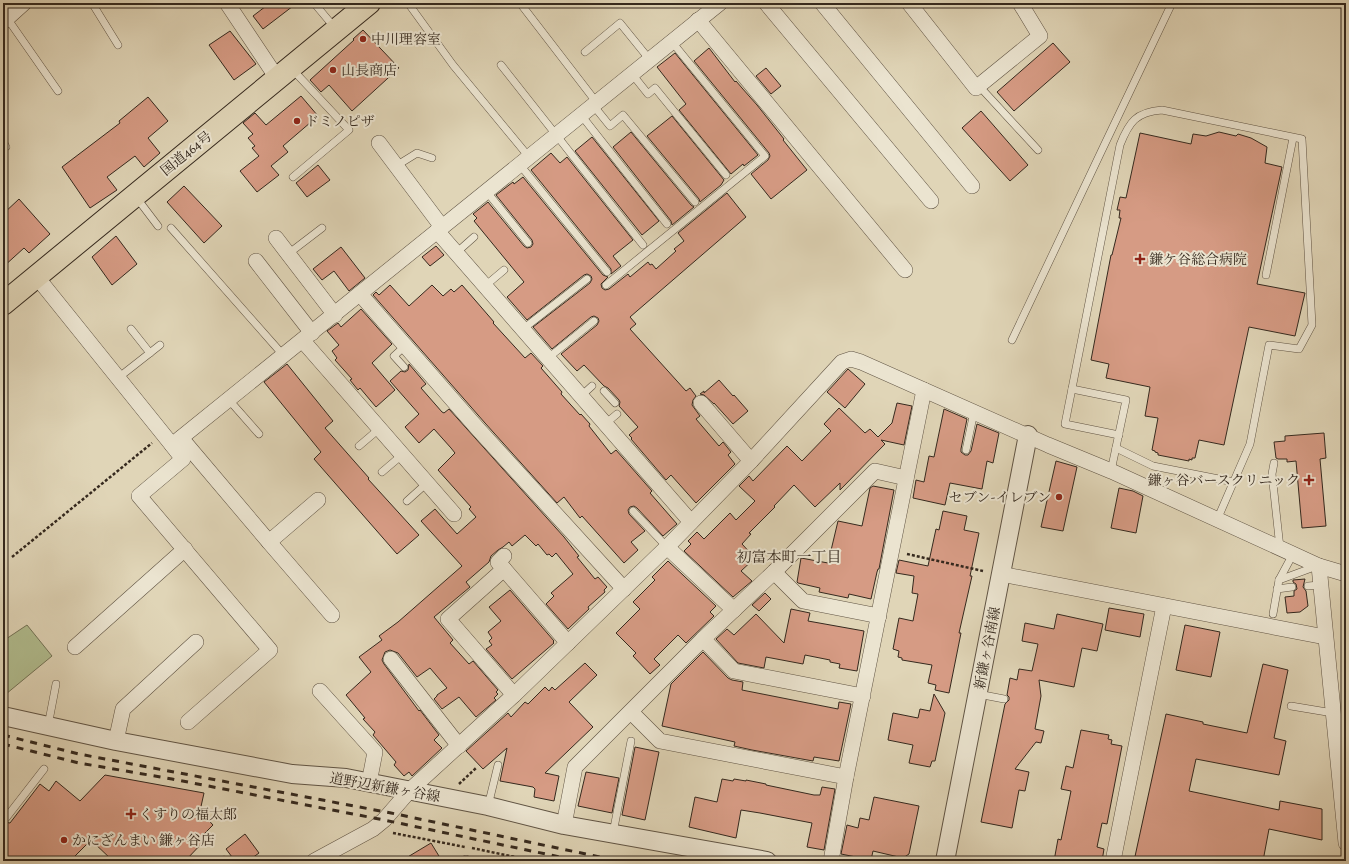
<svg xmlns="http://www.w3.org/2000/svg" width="1349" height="864" font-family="Alegreya,'Noto Serif JP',serif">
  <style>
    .green { fill: #b1bd8f; stroke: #737356 }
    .building { fill: #d69b84; stroke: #35291e }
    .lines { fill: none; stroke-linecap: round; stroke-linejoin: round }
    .service-casing { stroke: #605444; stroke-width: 8 }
    .minor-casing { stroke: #605444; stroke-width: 16 }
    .tertiary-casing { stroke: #605444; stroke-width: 20 }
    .trunk-casing { stroke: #35291e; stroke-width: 24 }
    .path { stroke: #35291e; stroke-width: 2.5; stroke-dasharray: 3 2; stroke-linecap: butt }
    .service { stroke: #ebe4d0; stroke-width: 7 }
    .minor { stroke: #ebe4d0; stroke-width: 15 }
    .tertiary { stroke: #ebe4d0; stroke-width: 18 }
    .trunk { stroke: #e0d5b7; stroke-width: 22 }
    .rail { stroke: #35291e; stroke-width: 3; stroke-dasharray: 7 7; stroke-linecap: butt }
    .poi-dot { fill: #8f2418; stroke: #ebe4d0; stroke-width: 1.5 }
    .labels { text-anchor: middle; stroke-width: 4; stroke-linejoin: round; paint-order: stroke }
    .poi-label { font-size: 14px; fill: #35291e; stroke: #ebe4d0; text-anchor: start }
    .street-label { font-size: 14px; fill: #35291e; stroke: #ebe4d0 }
    .neighbourhood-label { font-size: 15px; fill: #35291e; stroke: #ebe4d0 }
  </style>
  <rect width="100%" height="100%" fill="#e0d5b7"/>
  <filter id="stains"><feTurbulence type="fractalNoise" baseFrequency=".005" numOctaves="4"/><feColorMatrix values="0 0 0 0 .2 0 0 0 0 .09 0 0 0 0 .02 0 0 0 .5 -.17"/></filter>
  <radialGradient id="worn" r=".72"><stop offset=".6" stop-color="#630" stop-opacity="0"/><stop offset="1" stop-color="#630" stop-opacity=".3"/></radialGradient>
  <path class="green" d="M27,625L52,656L6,694L3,693V641Z"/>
  <g class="building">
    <path d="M270,3H297L263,29L253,16Z"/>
    <path d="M363,30L399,68L352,111L329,85L321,92L310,80L354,40L353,39Z"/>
    <path d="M230,31L256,64L234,80L209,45Z"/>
    <path d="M1053,43L1070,62L1014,111L997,92Z"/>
    <path d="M709,48L735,82L736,81L742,88L757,105L784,139L783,140L807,170L771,199L751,174L768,160L770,156L769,153L694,61Z"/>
    <path d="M675,53L758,155L744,166L743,164L731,174L679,110L686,104L657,67Z"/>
    <path d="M766,68L781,86L771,94L756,76Z"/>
    <path d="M301,96L318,116L283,146L288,152L271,166L279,175L257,192L240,171L259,156L252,148L255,146L248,138L253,134L243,123L255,113L266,125Z"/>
    <path d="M148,97L168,121L148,138L160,153L144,167L135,156L107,177L117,190L90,208L62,167L120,123L119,121Z"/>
    <path d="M981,111L1028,165L1010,181L962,128Z"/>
    <path d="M672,116L724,180L721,185L700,202L699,199L647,136Z"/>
    <path d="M631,132L691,205L694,207L672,225L671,221L613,147Z"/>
    <path d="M1219,132L1236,136L1238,134L1251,138L1267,147L1265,163L1282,167L1257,284L1305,293L1295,336L1249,327L1224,445L1199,440L1195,458H1192V460L1189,459V461L1158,455V453L1155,452V451L1152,450L1158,418L1145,416L1150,387L1106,378L1109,364L1091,360L1111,255H1112L1121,218H1119L1120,210H1117L1120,197L1126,198L1140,133L1191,144L1193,134L1206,136Z"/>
    <path d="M592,137L659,221L642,235L575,151Z"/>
    <path d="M551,153L560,163L567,157L633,240L613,256L621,266L611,274V269L531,170Z"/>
    <path d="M318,165L330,180L307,197L296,183Z"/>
    <path d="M523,177L603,275L608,277L601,284L602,288L605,290L609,289L628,274L630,277L648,262L650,265L652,264L656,269L676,251L674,249L684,241L678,233L727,193L746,217L630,317L636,324L630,329L686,391L690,388L696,396L693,400L692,405L700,416L696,419L719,446L723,442L731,452L728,455L735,464L696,503L671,475L666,480L631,439L632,438L629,435L638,427L619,406L620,402L619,400L608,388L604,386L584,365L577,371L561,354L597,325L599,321L598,318L594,316L591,317L552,349L533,327L590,283L592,279L591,276L587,274L584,275L527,320L507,297L524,282L474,221L477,218L473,214L488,202L524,246L527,248L531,247L533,244L532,240L496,195L513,182L514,184Z"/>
    <path d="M184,186L222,226L204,243L167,202Z"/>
    <path d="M19,199L50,234L29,253L24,248L3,267V214Z"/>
    <path d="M116,236L137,264L112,285L92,257Z"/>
    <path d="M436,246L444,255L430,266L422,257Z"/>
    <path d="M341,247L365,278L349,291L334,271L322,280L313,269Z"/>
    <path d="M390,285L409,306L432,285L443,296L451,289L454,292L462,285L494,322L493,323L525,358L531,353L543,366L541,368L562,392L561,394L580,415L581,414L590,424L589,426L611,454L616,450L652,491L650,493L677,524L663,536L637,508L634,506L630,507L628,510L629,514L645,531L631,542L638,550L624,563L582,516L580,518L564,497L557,503L485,423L373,295L376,292L379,295Z"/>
    <path d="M361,309L392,344L372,363L395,390L376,407L360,388L358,390L350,380L352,379L335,360L337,358L332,351L339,345L327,331L338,323L341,327Z"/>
    <path d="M287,364L333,421L325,428L369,478L368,479L419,535L397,554L314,459L321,452L264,382Z"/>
    <path d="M409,364L426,384L421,388L442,412L444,413L449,409L564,537L579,556L577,557L595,579L598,577L607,587L604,590L605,592L588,607L589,609L568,629L546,604L554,596L551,593L573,574L556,553L552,557L549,554L547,555L538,544L536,546L525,535L512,546L509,542L503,547L498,550L491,556L489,562L466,582L470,587L434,617L453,640L450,643L469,664L473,661L498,690L496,692L498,694L494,698L496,700L476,717L459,697L442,709L434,699L437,696V695L447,688L430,668L417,677L398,653L390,650L385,652L382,660L384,664L419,711L420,710L439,735L434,740L442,748L412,776L409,772L404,776L394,765L396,762L373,735L375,732L363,719L365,718L346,695L371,672L359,657L382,640L379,636L398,622L462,566L421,521L435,509L457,534L476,517L469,509L471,507L438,470L455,453L451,448L434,429L419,443L405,427L419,414L390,381L401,371L405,372L408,370Z"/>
    <path d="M848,369L865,384L845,408L827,392Z"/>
    <path d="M719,380L733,396L734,395L748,411L733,424L714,403V404L704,395L700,394L704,391V393Z"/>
    <path d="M897,403L912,406L904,445L881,440L885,444L840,490V483L815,507L794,485L774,506L775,507L749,533L751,534L742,544L755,558L741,571L752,581L733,597L684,551L691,544L688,541L697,532L704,539L730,513L736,520L755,501L739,486L749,476L753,481L787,446L802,461L831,431L824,424L839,408L865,433L870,429L878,437L892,423Z"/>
    <path d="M944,409L967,419L961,449V452L965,455H968L971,451L977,424L999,433L993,463L987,461L982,489L950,483L945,505L913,498L916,480L924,482L929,456L934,457Z"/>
    <path d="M1324,433L1326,458L1320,459L1326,526L1302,528L1296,461L1287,462V459H1278L1276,458L1274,442L1285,441V436Z"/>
    <path d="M1056,461L1077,467L1063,531L1041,527Z"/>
    <path d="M873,486L894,490L879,569H878L877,572L871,599L849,594L848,598L819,592L820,588L798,583L797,582L801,558L828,563L838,521L862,526L870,488Z"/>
    <path d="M1119,488L1133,491L1143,496L1136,533L1111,528Z"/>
    <path d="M943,511L967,516L964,530L979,533L970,576H972L959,633H961L949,693L935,690L936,685L928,683L932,665L902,660V658L898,657L899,651L893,649L899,618L913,621L918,594L912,593L914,576L896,573L899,560L928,566L936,529L939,530Z"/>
    <path d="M668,561L716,606L710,612L714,616L686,643L678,635L654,659L660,665L650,674L633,656L636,653L616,633L640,609L633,602L655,580L652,577Z"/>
    <path d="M1305,579L1303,587L1306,591L1308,606L1300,612L1287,613L1285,597L1294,596V591L1297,589L1296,584L1293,582V580Z"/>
    <path d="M510,590L554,641L553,642L554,643L512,679L486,649L492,645L489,641L492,638L488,632L501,621L489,607Z"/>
    <path d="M765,593L771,599L759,611L752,605Z"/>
    <path d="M1109,608L1144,614L1140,637L1105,630Z"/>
    <path d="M791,609L810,613L808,621L864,631L857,671L839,668L840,664L830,662V660L805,655L803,664L766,657L764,668L738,663L716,639L727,629L734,635L756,614L784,643Z"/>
    <path d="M1057,614L1103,624L1097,651L1082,648L1074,687L1039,680L1041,696L1035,729L1044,731L1041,743L1036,742L1015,769L1029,772L1025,791L1019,790L1012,828L981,822L1005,704L1009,700V697L1007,695L1010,678L1017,680L1019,669L1032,671L1038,644L1022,641L1025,623L1054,629Z"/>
    <path d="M1185,625L1220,632L1211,677L1176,670Z"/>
    <path d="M703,652L728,678L732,680L743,682L742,690L838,709L839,702L851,704L839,761L814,757L813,761L752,750L734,746L735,742L662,726L671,684Z"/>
    <path d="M585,663L597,675L569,702L593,727L545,773L559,776L554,801L534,797L535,789L533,787L500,781L507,748L483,769L466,751L508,713L511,717L525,702L528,704L545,687L549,691L552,687L555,690Z"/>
    <path d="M1263,664L1288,670L1274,738L1286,741L1279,775L1196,759L1189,791L1279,810L1280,801L1322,809V840L1269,829L1263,861H1134L1166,714L1203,722V724L1247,733Z"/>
    <path d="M934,694L945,713L935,761H932L930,767L909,763L913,745L888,740L893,713L918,718L920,709L930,711Z"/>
    <path d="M1081,730L1109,735L1108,739L1112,740L1111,744L1122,746L1107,824L1102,823L1097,847L1104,849L1102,861H1054L1058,839L1061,840L1071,791L1061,789L1066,766L1073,768Z"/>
    <path d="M635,747L659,752L645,820L622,815Z"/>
    <path d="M586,772L619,778L612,813L578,806Z"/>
    <path d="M105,775L204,793L200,811L213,825L201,837L205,840L185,861H113L91,840L70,861H3V822L10,823L40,784L49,791L56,781L80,801Z"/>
    <path d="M722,779L733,781L734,779L746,781V780L766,784V785L814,795H820L822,787L835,789L824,850L807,847L812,823L760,813L741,810L736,838L689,827L695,797L717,802Z"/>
    <path d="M874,797L919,806L909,854L903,858L873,851L871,860L841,854L847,825L858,828L860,818L869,820Z"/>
    <path d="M245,834L259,853L248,861H235L226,849Z"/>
    <path d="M431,843L442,861H401Z"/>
  </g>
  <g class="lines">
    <g class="service-casing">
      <g id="service">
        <path d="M92,3L118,45"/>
        <path d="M314,3L335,28"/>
        <path d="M408,3L453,65L529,157"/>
        <path d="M520,3L597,103"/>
        <path d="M7,18L58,91"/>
        <path d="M585,52L620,23L650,60"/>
        <path d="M501,65L643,245"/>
        <path d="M292,69L349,130L293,177"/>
        <path d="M632,74L648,94L655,88L726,175"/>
        <path d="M979,86L1038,150"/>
        <path d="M593,105L610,126L623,115L695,202"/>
        <path d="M581,115L667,224"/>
        <path d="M3,141L6,147"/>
        <path d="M520,165L607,272"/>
        <path d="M396,166L417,153L432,158"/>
        <path d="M487,192L528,243"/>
        <path d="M136,197L158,226"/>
        <path d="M171,228L284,356"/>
        <path d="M456,253L474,237"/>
        <path d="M288,254L322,228"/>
        <path d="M1266,275L1293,138"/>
        <path d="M606,285L765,156L672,42"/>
        <path d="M485,286L504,270"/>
        <path d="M131,329L150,353"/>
        <path d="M523,329L587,279"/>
        <path d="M1012,340L1101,152L1172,3"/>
        <path d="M548,358L594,321"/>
        <path d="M404,367L394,356L405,346"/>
        <path d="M118,378L160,345"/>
        <path d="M1072,389L1126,400L1111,471"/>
        <path d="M604,391L615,403"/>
        <path d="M581,396L592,386"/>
        <path d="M229,400L259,434"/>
        <path d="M605,424L617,414"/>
        <path d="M1119,435L1065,424L1120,145C1129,122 1136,112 1162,110L1302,139L1312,325L1299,349L1269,345L1250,444L1217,520"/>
        <path d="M359,446L379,429"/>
        <path d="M1116,448L1153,466L1234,482"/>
        <path d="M966,450L974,412"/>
        <path d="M1274,463L1272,474L1280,548"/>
        <path d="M382,472L402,455"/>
        <path d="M407,501L427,483"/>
        <path d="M633,511L667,547"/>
        <path d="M1279,580L1317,566"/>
        <path d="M1308,586L1320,585"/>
        <path d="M1277,589L1292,587"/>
        <path d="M1273,614L1279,580L1293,554"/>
        <path d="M978,694L1004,699"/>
        <path d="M1291,706L1333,713"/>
        <path d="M48,726L56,684"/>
        <path d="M488,806L498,765"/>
        <path d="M6,818L44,769"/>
        <path d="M613,833L631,741"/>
        <path d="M224,860L225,861"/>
        <path d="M466,861V859"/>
      </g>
    </g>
    <g class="minor-casing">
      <g id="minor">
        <path d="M227,3L277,78"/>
        <path d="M766,3L931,201"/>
        <path d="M822,3L972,186"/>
        <path d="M909,3L976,88L1040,36L1020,3"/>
        <path d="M698,20L905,270"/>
        <path d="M3,22L24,3"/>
        <path d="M379,143L442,227"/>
        <path d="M437,231L691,522"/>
        <path d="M276,238L335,315"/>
        <path d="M256,261L312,333"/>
        <path d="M36,276L172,445L720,3"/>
        <path d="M360,294L478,429L624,589"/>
        <path d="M303,341L454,514"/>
        <path d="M701,403L751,461"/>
        <path d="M181,438L269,542L318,500"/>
        <path d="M172,445L183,459L139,496L270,650L188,722"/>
        <path d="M269,542L332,615"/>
        <path d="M667,547L734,610"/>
        <path d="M1319,566L1346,843"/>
        <path d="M504,569L498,562L504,556"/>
        <path d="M774,572L803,601L879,616"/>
        <path d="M1001,574L1325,637"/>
        <path d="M703,639L734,671L863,696"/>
        <path d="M75,647L185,549"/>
        <path d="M391,659L459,746"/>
        <path d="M320,691L375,752L369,783"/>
        <path d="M514,695L448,619L504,569L568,643"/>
        <path d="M631,712L660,741L846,777"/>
        <path d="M116,741L123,709L196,642"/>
        <path d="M564,825L575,767L703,639L774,572L875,471L906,478"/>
        <path d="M314,861L373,829L384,820L410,790L514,695L667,547L751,461L842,362L851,359L861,362L1048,445L1111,471L1319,566L1346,574"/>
        <path d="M831,861L846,777L924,390"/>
        <path d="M1113,861L1164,606"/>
      </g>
    </g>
    <g class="tertiary-casing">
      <g id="tertiary">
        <path d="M3,716L116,741L292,774L346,778L488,806L564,825L767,861"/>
        <path d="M945,861L1028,435"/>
      </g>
    </g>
    <g class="trunk-casing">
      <path id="trunk" d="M3,304L369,3"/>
    </g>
    <g class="path">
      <path d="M907,554L983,571"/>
      <path d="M12,557L152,443"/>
      <path d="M459,784L476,768"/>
      <path d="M393,833L465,847"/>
      <path d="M472,848L534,861"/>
    </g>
    <use href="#service" class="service"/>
    <use href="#minor" class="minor"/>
    <use href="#tertiary" class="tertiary"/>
    <use href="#trunk" class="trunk"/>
    <g class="rail">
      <path d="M3,735L79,754L391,813L619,861"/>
      <path d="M3,744L79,763L172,779L384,820L579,861"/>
    </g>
  </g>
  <g class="poi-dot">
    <circle cx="363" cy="39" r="4"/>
    <circle cx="333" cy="70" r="4"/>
    <circle cx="297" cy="121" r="4"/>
    <path d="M1138 253h4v4h4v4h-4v4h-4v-4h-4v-4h4z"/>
    <path d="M1307 474h4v4h4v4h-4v4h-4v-4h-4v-4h4z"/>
    <circle cx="1059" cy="497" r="4"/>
    <path d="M129 808h4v4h4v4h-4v4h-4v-4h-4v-4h4z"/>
    <circle cx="64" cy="840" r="4"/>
  </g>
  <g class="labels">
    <g class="poi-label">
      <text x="371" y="44">中川理容室</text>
      <text x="341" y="75">山長商店</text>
      <text x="305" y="126">ドミノピザ</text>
      <text x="1149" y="264">鎌ケ谷総合病院</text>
      <text x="1300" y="485" text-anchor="end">鎌ヶ谷バースクリニック</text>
      <text x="1051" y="502" text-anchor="end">セブン-イレブン</text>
      <text x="139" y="819">くすりの福太郎</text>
      <text x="72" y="845">かにざんまい 鎌ヶ谷店</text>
    </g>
    <g class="street-label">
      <text transform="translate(186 153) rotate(-39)" y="5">国道464号</text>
      <text transform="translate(987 648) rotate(-79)" y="5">新鎌ヶ谷南線</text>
      <text transform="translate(385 787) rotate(10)" y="5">道野辺新鎌ヶ谷線</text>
    </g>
    <g class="neighbourhood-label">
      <text x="789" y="562">初富本町一丁目</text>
    </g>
  </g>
  <rect width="1349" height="864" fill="none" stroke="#e0d5b7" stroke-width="16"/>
  <rect x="4" y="4" width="1341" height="856" fill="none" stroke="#35291e" stroke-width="2"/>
  <rect x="8" y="8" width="1333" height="848" fill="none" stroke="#35291e"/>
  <rect width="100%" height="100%" filter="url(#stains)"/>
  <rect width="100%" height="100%" fill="url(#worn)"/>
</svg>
